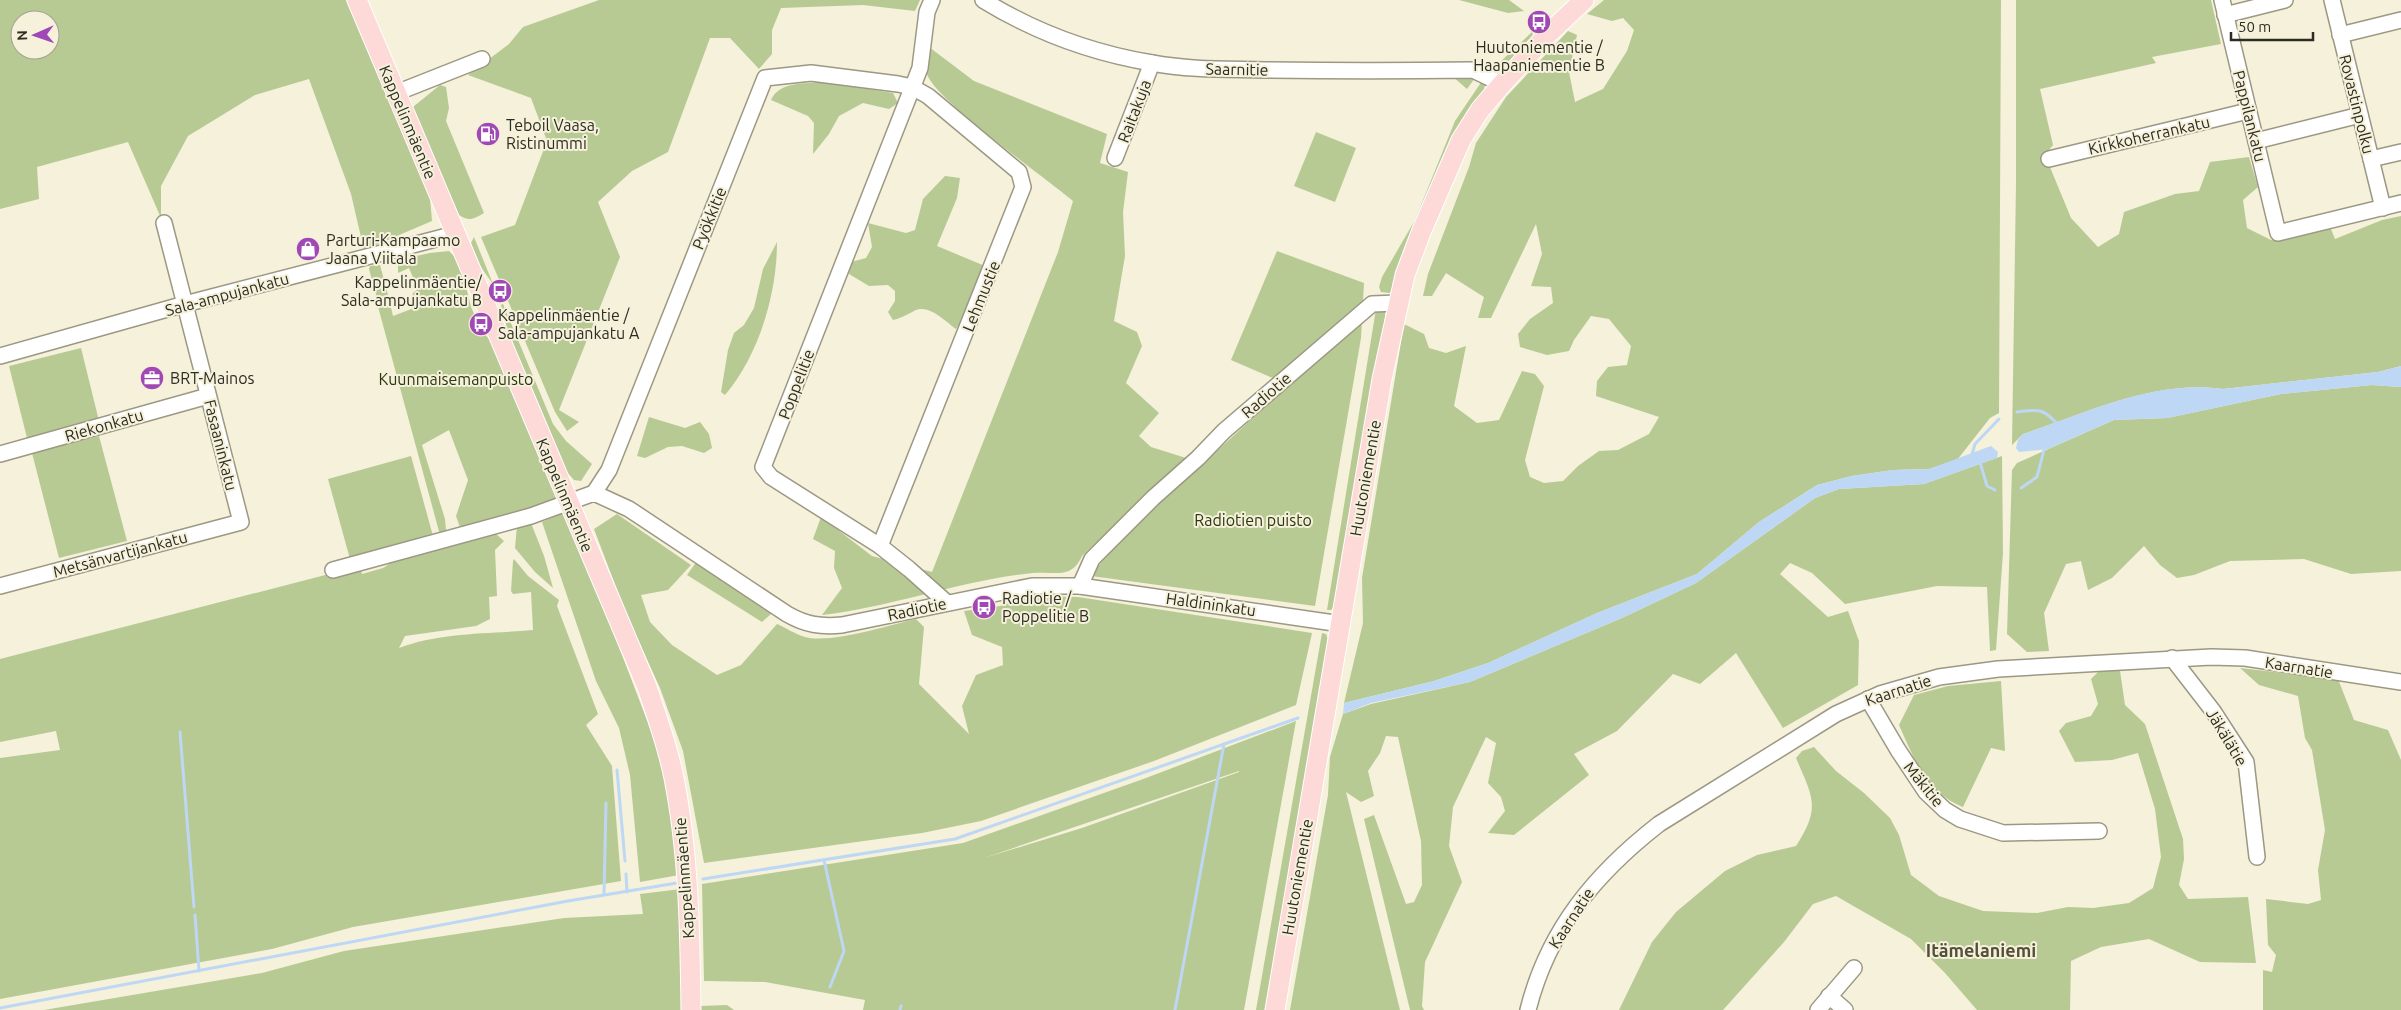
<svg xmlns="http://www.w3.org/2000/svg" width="2401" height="1010" font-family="Ubuntu,sans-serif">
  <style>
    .green { fill: #b7ca94; fill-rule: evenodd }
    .water { fill: #bdd7f4 }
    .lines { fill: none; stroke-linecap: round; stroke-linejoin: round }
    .stream { stroke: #bdd7f4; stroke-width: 3 }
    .minor-casing { stroke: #9c9883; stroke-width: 18 }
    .major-casing { stroke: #fff; stroke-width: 21 }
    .minor { stroke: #fff; stroke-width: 15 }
    .major { stroke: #fdd9d8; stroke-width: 19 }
    .labels { text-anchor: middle; stroke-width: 4; stroke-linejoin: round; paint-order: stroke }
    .poi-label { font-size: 16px; fill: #2d2c23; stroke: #f5f1da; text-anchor: start }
    .street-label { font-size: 16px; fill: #2d2c23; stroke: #f5f1da }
    .park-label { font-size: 16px; fill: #2c3711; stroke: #f5f1da }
    .neighbourhood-label { font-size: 18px; font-weight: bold; fill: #534f3b; stroke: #f5f1da }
  </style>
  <rect width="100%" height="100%" fill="#f5f1da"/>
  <g class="green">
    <path d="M0,0H346L430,198L432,221L364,250L351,194L309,79L255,95L188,136L161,186V218L128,142L37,167L39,199L0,209ZM20,20H50V50H20Z"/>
    <path d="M599,0H920L915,11L863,5L781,8L772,30V54L759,69L730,38H710L668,152L632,171L598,202L620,257L559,410L579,422L567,431L555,412L481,237L515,225L547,141L531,98L468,75L509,44L523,27Z"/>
    <path d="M1459,0H1509L1524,11L1508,13Z"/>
    <path d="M1604,0H2001L1999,413L1990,418L1957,460L1929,469L1893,470L1852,476L1817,485L1759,522L1697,574L1597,613L1488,663L1434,681L1344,703L1363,623L1362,578L1404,324L1424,334L1429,348L1446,353L1466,346L1454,406L1477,423L1499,420L1522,371L1535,374L1544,386L1525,460L1530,477L1544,483L1563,481L1578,466L1599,451L1618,450L1649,434L1659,417L1596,396L1597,381L1608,367L1627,365L1631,346L1609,319L1591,316L1574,340L1569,351L1547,355L1520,347L1518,334L1530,319L1553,303L1551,287L1531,286L1542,254L1536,224L1491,318H1478L1484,297L1446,273L1432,296H1423L1428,274L1469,167L1476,143L1506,97L1568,31L1577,35L1569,72L1575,102L1603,89L1627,51L1634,30L1623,18L1612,21L1587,14Z"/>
    <path d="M2016,0H2211L2221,44L2152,57L2156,63L2040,89L2053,145L2045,155L2071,218L2098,247L2119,234L2124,212L2175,194L2199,191L2210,162L2249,157L2258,187L2243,200L2247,228L2271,240L2289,233L2329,224L2335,239L2382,220L2401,216V366L2378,372L2223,389C2156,379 2086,413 2023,434L2012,445L2016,183Z"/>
    <path d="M1532,32L1533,35L1512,61L1501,65L1500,62Z"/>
    <path d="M929,47L974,81L1107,134L1100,163L1128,172L1123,212L1125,256L1114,321L1137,332L1142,346L1126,383L1159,413L1139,436L1151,447L1186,458L1082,556C1071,580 1056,571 1033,573C961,580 893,607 822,615L842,588L834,568L835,551L813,539L821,517L872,556L932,572L1058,252L1073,201C1047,179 934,99 927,74C925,66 928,55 929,47Z"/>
    <path d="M1451,75L1475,78L1467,89Z"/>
    <path d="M1482,81L1485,85L1484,90L1456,135L1397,281L1390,293L1381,292L1379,287L1382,277L1415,220L1455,121Z"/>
    <path d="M822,82L893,93L898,103L889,109L863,103L839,116L829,134L813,154L814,123L808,116L771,100C780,81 804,84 822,82Z"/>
    <path d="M440,85L446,87L449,108L446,121L484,213C474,219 469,222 459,215L413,112V107Z"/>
    <path d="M1316,132L1356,148L1335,202L1294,186Z"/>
    <path d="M945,176L960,178L957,198L937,246L985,266L967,313L956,329C945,321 928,303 914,311C906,315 902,318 893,320L888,312L895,301V291L888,285L869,286L849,274L851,262L866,258L872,247L868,223L906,233L915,230L923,199Z"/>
    <path d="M474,237L493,284L480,266L471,243Z"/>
    <path d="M777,242C777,294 759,355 725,395L721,392L728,350L734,333L744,325L754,308L763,269Z"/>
    <path d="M449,251L460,262L471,307L481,330L498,349L560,497L524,511L461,530L456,516L468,480L449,430L422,445L445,519L446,530L440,535L377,303L389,299L393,316L414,308L410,301L413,293L418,289L409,268L398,273V260L430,253Z"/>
    <path d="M1277,251L1364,283L1361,338L1315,606L1091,576L1115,544L1289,385L1231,360Z"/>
    <path d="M380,265L388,295L377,298L369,269L370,266Z"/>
    <path d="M503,304L553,424L566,441L592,464L581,481L574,480L565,470L510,340L501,305Z"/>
    <path d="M1376,309L1385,310V317L1339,601L1331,610H1327Z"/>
    <path d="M81,348L99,421L27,438L9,366Z"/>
    <path d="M2372,385L2401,387V571L2351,574L2304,559L2230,561L2194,575L2177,578L2160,565L2144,546L2112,578L2088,590L2081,561L2066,564L2044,613L2049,651L2027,652L2007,634L2012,470L2017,463L2114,420L2167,418L2281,394Z"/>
    <path d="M649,417L685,428L700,422L709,434L712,448L704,453L682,446L668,447L645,458L637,456Z"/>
    <path d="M99,436L127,541L59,558L32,453Z"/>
    <path d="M411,456L433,536L350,559L328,479Z"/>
    <path d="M2002,456L2003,553L1996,650L1990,651L1987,587L1937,586L1845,604L1812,573L1790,563L1780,574L1828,617L1848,611L1859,641L1858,685L1783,728L1736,653L1700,684L1673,674L1617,731L1574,754L1589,775L1514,835L1488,833L1505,811L1501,797L1488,783L1496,743L1486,737L1453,807L1449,846L1462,882L1425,962L1422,1006L1424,1010H1410L1364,819L1374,815L1406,904L1414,902L1422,885L1421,841L1398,737L1386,736L1380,753L1368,771L1374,796L1361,802L1346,792L1400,1010H1290L1328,795L1330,757L1343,714L1371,704L1470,682L1622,618L1696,583L1815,498L1839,489L1924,484Z"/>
    <path d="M567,511L666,770L679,875L640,882L630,775L619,728L596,681L542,522Z"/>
    <path d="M617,514L691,565L668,590L641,595L650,622L672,645L717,675L741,665L777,624C786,628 795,634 805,637C831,644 889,625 916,619L924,627L919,684L969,734L962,706L976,675L1003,665L1002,647L972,635L964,611L1000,606L1032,596L1078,597L1312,633L1296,705L1154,761L981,821L922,833L704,863L683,751L660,688L625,611L594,529Z"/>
    <path d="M531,523L544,556L553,588L535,572L515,548L517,526Z"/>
    <path d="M496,534L504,541L495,550L497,596L489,597L490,619L476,626L405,636L399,648C440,632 489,634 533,630L531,592L513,594L511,591L513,561L514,559L528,576L559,600L557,606L598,714L586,725L612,766L621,881L353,927L272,949L0,999V758L60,750L56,731L0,742V659L360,566L362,574L383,568L408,552Z"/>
    <path d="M697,561L769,611L771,614L762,622L687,575Z"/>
    <path d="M1322,633L1326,634L1329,642L1268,1010H1256Z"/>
    <path d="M2119,664L2125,705L2145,724L2183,839L2184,859L2179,885L2188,899L2248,897L2256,963L2200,962L2149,939L2101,947L2071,961L2070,1010H1977L1945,973L1911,939L1836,896L1813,904L1784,942L1723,1010H1619L1652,942L1676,912L1725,871L1757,855L1796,846C1821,807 1813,798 1796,758L1802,751L1814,747L1836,771L1864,793L1890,818L1899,835L1911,875L1939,896L1983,911L2037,913L2068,907L2093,908L2129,903L2153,888L2161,857L2155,809L2138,753L2112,760L2075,762L2059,731L2066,723L2091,716L2098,704L2091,679L2100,670Z"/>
    <path d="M2240,668L2338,679L2354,720L2388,730L2401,760V1010H2263V970L2272,972L2276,955L2268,945L2266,899L2308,904L2321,900L2318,870L2325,830L2312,750L2305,738L2298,696L2259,685Z"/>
    <path d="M2001,681L2005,751L1991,748L1963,807C1927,793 1914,759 1899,725L1914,695L1948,686Z"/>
    <path d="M1296,721L1244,1010H863L865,1000L765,982L704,981L702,884L963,843L1146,778ZM1239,772L1082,828L984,858L1239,771Z"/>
    <path d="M681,889V1010H44L262,973L344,951L564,918L643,914L640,894Z"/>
    <path d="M727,1005L734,1010H700V1006Z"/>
  </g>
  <g class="water">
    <path d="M2401,366V387L2372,385L2281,394L2167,418L2114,420L2048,449L2019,452L2016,448L2018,440L2023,434C2086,413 2155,379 2223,389L2378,372Z"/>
    <path d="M1991,446L1998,452L1997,458L1924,484L1839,489L1815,498L1696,583L1622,618L1470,682L1371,703L1343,714L1344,703L1434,681L1488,663L1597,613L1697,574L1759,522L1817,485L1852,476L1893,470L1929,469Z"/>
  </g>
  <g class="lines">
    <g class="stream">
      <path d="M2017,412C2039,409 2044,408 2059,426"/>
      <path d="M1971,458L1975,444L1999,419"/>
      <path d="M1980,462L1987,486L1995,490"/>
      <path d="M2021,488L2037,477L2045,446"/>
      <path d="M180,732L194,907"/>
      <path d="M617,770L625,861"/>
      <path d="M824,860L844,951L830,987"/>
      <path d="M626,874L627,892"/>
      <path d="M703,879L955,839L1298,718"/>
      <path d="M604,895L606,803"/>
      <path d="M195,915L199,971"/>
      <path d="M0,1008L568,901L677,883"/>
      <path d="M900,1010L901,1006"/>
      <path d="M1175,1010L1224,744"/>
    </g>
    <g class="minor-casing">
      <g id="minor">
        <path d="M932,0L927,12L920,68L763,467L771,477L880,546L909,569L946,602"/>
        <path d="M983,0C1035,32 1092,53 1152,63C1189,70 1227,69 1265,70C1334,71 1404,71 1473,70L1502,84"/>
        <path d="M2222,0L2278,233L2401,203"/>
        <path d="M2332,0L2383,208"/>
        <path d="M2225,15L2285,0"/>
        <path d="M2340,35L2401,20"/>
        <path d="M396,93L482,59"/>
        <path d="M2256,141L2360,115"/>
        <path d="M1115,158L1152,63"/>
        <path d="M2049,159L2248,111"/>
        <path d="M2371,159L2401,152"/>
        <path d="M0,356L185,304L455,234"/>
        <path d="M0,454L208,396"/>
        <path d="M594,493L609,470L765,78L811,73L898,84L912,87L928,96L1019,172L1023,187L880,546"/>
        <path d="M333,570L531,516L594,493L629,509L787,614C806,625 821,627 842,625L1032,586H1080L1341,624"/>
        <path d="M0,586L241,522L164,223"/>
        <path d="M1080,586L1092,559L1153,498L1198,458L1224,431L1372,304L1398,303"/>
        <path d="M2172,658L2213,711L2246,762L2257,857"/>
        <path d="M1868,699L1898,750L1926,792L1945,810L1960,819L2003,833L2099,831"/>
        <path d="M1829,996L1845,1010"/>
        <path d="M1528,1010C1548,930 1595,874 1659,824L1836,714L1880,694L1939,677L1998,669L2211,657L2245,658L2401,682"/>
        <path d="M1818,1010L1854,968"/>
      </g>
    </g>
    <g class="major-casing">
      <g id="major">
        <path d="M357,0L647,687C657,717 668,747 674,778C689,854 690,932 691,1010"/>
        <path d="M1275,1010L1382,379L1405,275L1422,230L1461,140L1480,110L1502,84L1548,34L1584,0"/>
      </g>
    </g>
    <use href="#minor" class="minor"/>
    <use href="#major" class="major"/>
  </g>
  <defs>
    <g id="bus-disc" transform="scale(1.25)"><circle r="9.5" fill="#a048b5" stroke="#f5f1da"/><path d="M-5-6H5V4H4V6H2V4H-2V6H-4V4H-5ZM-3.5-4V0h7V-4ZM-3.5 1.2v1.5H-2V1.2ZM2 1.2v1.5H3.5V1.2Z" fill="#fff"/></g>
    <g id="fuel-disc" transform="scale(1.25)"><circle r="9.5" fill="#a048b5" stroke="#f5f1da"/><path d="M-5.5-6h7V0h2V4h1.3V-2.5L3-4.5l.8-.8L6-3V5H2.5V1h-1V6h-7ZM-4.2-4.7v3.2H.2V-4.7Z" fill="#fff"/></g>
    <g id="shop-disc" transform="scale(1.25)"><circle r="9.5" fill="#a048b5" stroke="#f5f1da"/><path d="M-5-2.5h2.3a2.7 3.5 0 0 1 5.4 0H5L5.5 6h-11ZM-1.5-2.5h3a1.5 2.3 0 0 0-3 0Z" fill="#fff"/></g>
    <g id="office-disc" transform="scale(1.25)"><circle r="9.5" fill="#a048b5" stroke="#f5f1da"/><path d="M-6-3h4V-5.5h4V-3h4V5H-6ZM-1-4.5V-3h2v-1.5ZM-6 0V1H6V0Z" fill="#fff"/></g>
  </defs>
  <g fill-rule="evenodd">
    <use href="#bus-disc" x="1539" y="22"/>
    <use href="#fuel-disc" x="488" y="134"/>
    <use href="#shop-disc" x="308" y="249"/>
    <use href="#bus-disc" x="500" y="291"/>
    <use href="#bus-disc" x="481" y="324"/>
    <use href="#office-disc" x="152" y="378"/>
    <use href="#bus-disc" x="984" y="607"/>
  </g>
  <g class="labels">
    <g class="poi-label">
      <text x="1539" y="53" text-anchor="middle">Huutoniementie /<tspan x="1539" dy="18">Haapaniementie B</tspan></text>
      <text x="506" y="131">Teboil Vaasa,<tspan x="506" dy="18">Ristinummi</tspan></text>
      <text x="326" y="246">Parturi-Kampaamo<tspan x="326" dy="18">Jaana Viitala</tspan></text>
      <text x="482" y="288" text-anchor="end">Kappelinmäentie/<tspan x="482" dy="18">Sala-ampujankatu B</tspan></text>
      <text x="498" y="321">Kappelinmäentie /<tspan x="498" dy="18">Sala-ampujankatu A</tspan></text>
      <text x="170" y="384">BRT-Mainos</text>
      <text x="1002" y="604">Radiotie /<tspan x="1002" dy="18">Poppelitie B</tspan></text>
    </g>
    <g class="street-label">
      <text transform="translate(1237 69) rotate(1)" y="6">Saarnitie</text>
      <text transform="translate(2357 104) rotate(76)" y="6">Rovastinpolku</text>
      <text transform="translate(1134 111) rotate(-69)" y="6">Raitakuja</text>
      <text transform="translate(2250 116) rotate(76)" y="6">Pappilankatu</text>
      <text transform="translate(408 122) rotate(67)" y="6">Kappelinmäentie</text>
      <text transform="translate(2149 135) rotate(-13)" y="6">Kirkkoherrankatu</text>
      <text transform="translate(709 218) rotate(-68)" y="6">Pyökkitie</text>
      <text transform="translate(227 294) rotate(-15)" y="6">Sala-ampujankatu</text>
      <text transform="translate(981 296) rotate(-68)" y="6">Lehmustie</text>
      <text transform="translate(796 384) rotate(-69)" y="6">Poppelitie</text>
      <text transform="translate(1266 395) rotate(-41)" y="6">Radiotie</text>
      <text transform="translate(104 425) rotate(-16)" y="6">Riekonkatu</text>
      <text transform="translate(221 445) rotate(76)" y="6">Fasaaninkatu</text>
      <text transform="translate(1365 478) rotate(-80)" y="6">Huutoniementie</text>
      <text transform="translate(565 495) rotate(67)" y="6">Kappelinmäentie</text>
      <text transform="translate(120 554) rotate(-15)" y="6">Metsänvartijankatu</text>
      <text transform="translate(1211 604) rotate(8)" y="6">Haldininkatu</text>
      <text transform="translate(917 609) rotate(-12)" y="6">Radiotie</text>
      <text transform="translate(2299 667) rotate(9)" y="6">Kaarnatie</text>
      <text transform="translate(1898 690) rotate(-18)" y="6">Kaarnatie</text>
      <text transform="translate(2227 737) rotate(59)" y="6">Jäkälätie</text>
      <text transform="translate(1924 784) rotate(51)" y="6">Mäkitie</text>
      <text transform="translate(1297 877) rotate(-80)" y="6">Huutoniementie</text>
      <text transform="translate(684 878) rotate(-94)" y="6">Kappelinmäentie</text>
      <text transform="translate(1571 918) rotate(-57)" y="6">Kaarnatie</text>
    </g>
    <g class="park-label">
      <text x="456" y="385">Kuunmaisemanpuisto</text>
      <text x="1253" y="526">Radiotien puisto</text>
    </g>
    <g class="neighbourhood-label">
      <text x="1981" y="957">Itämelaniemi</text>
    </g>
  </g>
  <g transform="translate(35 35) rotate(268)"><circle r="24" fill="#f5f1da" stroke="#a5a291"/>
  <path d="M0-4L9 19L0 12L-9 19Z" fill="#a048b5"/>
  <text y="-8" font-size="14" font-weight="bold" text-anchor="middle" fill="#2d2c23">N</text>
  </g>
  <path d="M2231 32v8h82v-8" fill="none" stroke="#2d2c23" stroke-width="2.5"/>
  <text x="2238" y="32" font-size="15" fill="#2d2c23" stroke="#f5f1da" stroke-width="4" paint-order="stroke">50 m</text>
</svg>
